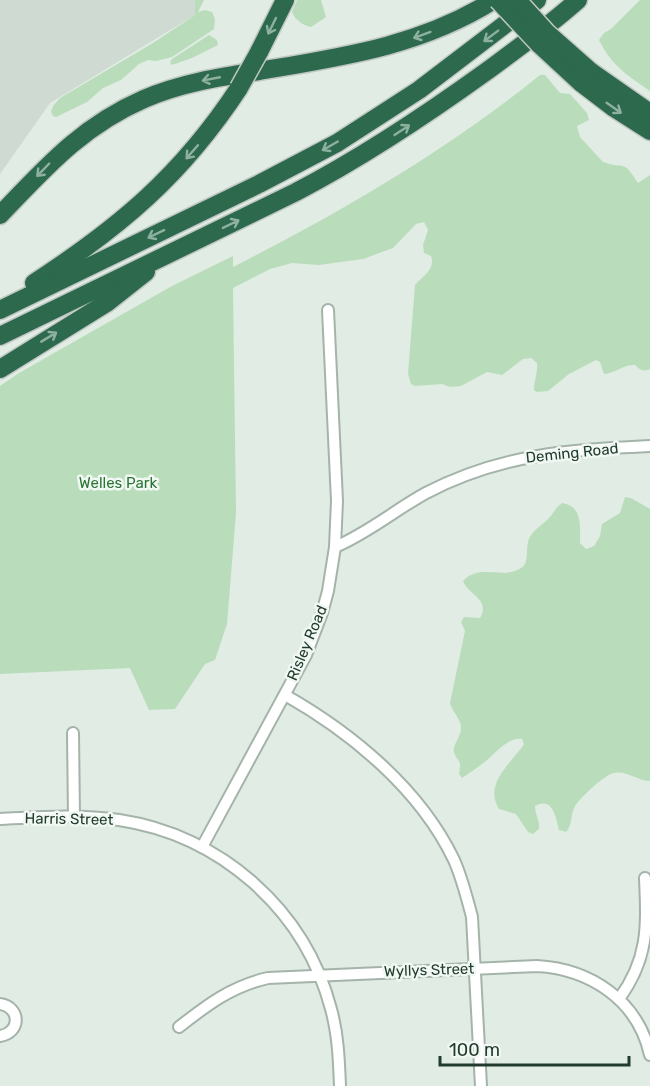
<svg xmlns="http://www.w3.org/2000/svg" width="650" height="1086" font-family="Rubik,sans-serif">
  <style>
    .built { fill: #cfdbd2 }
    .green { fill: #b9ddba }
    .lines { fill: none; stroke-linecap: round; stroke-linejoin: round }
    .minor-casing { stroke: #a4b4aa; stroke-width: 14 }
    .motorway-casing { stroke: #c1c8c4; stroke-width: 21 }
    .minor { stroke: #fff; stroke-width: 10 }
    .motorway { stroke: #2c694d; stroke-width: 18 }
    .motorway-bridge-casing { stroke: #c1c8c4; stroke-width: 21; stroke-linecap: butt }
    .motorway-bridge { stroke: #2c694d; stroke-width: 18 }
    .oneway { stroke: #8eb0a0 }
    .labels { text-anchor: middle; stroke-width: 5; stroke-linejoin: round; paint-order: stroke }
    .street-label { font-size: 15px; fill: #213c2e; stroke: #f1f8f3 }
    .park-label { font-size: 15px; fill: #2b7434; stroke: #f1f8f3 }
  </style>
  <rect width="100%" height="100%" fill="#e1ece4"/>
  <path class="built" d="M0,0H195V15L50,103L0,174Z"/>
  <g class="green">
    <path d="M195,0H204L198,12L205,10L212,12L215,19L214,29L172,57L156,61L148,60L139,64L121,80L103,88L87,102L56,117L53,116L51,112L53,106L60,98L153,43L195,15Z"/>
    <path d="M297,0H321L326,17L311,27C304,26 294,19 292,12Z"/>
    <path d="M640,0H650V91C627,75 612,66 599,40L604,33L611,29Z"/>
    <path d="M209,35L217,40L218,45L192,58L172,65L170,63L172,59Z"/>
    <path d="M540,75H545L560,93L570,94L587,113L589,120L577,126L580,137L603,162C626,170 622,158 638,183L650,175V369C643,372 640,370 635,365C624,364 616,373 604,374L600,362L596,360L569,374L548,391L537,392L534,390C534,380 538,373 537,363L531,358L523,359L502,375L487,372L461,386L450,387L442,384L415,386L411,384L408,374L415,285C422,276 436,270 431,256L424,253L423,245L428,230L424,222L416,224L393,248L363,259L319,265L292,263L270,269L233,288L236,513L227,624L215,660L205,664L175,709L149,710L130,668L0,674V386L19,373L172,286L233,256V267C341,212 446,151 540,75Z"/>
    <path d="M625,497L631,498L650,509V781C638,781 626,770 614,773C604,775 581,797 575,806C570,814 573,825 566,832L559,830C556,818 553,796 535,806C535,815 540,820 539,829L533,834L528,832L516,814L499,809C483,783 512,763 524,744L522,739C506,737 494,756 482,764C476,769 469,773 462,778L459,774C462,758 458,764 454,752C452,746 461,736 461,729C462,720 453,713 450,703L465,631L461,622L464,617L480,618C491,599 468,595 463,581C480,563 503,580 521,568C529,564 526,549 528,542C531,530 542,526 550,517C554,512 556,507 562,503C583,506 580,527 580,543L586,549L594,546L600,536L602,524L620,513Z"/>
  </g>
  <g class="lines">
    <g class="minor-casing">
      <g id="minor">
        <path d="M335,547C368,533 395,510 426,493C501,454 568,450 650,446"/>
        <path d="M285,695C352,733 420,789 454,860C462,878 467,898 472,917L481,1086"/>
        <path d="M73,733L74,816"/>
        <path d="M0,819C40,817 79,814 119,820C220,835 305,909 331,1009C338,1034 339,1060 340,1086"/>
        <path d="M202,847L306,655L322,613L328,591L335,547L337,501L328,310"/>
        <path d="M619,999C649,958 647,926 645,878"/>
        <path d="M0,1004C21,1007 21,1033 0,1036"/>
        <path d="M179,1027C207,1005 232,986 268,978L537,966C590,969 638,1000 650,1055"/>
      </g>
    </g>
    <g class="motorway-casing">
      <g id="motorway">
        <path d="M259,52L285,0"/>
        <path d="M590,71L650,113"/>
        <path d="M580,82L614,108L650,131"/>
        <path d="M0,215C46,167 82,126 144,99C181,83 220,77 259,71C342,57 421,46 494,0"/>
        <path d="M34,283C120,227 182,175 239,88"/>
        <path d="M0,310L259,184L337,143L419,90L537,0"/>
        <path d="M0,336L296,192C363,157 426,115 487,71C518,48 549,26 578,0"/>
        <path d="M0,369L108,302L146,272"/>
      </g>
    </g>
    <use href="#minor" class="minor"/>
    <use href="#motorway" class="motorway"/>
    <g class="motorway-bridge-casing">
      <g id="motorway-bridge">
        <path d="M498,0L540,45L580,82"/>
        <path d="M517,0L547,33L590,71"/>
        <path d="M239,88L259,52"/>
      </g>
    </g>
    <use href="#motorway-bridge" class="motorway-bridge"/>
  </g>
  <defs><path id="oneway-shaft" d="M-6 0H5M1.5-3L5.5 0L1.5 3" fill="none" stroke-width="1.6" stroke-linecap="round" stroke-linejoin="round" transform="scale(1.5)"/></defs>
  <g class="oneway">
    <use href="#oneway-shaft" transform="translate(272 26) rotate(116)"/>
    <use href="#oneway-shaft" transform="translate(422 35) rotate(160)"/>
    <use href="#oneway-shaft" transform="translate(491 36) rotate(143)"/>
    <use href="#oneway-shaft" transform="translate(211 79) rotate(169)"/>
    <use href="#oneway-shaft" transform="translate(614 108) rotate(35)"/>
    <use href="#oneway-shaft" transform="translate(402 130) rotate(-33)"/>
    <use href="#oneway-shaft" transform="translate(330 146) rotate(150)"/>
    <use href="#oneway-shaft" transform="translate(192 152) rotate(131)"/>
    <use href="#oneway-shaft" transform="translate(43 170) rotate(134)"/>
    <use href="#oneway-shaft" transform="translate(231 224) rotate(-26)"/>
    <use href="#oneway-shaft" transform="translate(156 234) rotate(154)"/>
    <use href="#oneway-shaft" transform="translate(49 337) rotate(-31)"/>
  </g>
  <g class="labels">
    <g class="street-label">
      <text transform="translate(572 453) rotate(-6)" y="5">Deming Road</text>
      <text transform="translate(307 643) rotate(-67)" y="5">Risley Road</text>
      <text transform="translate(69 819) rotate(1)" y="5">Harris Street</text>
      <text transform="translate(429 970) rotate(-2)" y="5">Wyllys Street</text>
    </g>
    <g class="park-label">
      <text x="118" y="488">Welles Park</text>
    </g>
  </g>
  <path d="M440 1056v9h189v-9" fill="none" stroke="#213c2e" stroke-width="3"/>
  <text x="449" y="1056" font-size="18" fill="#213c2e" stroke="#f1f8f3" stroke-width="4.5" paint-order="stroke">100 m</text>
</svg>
